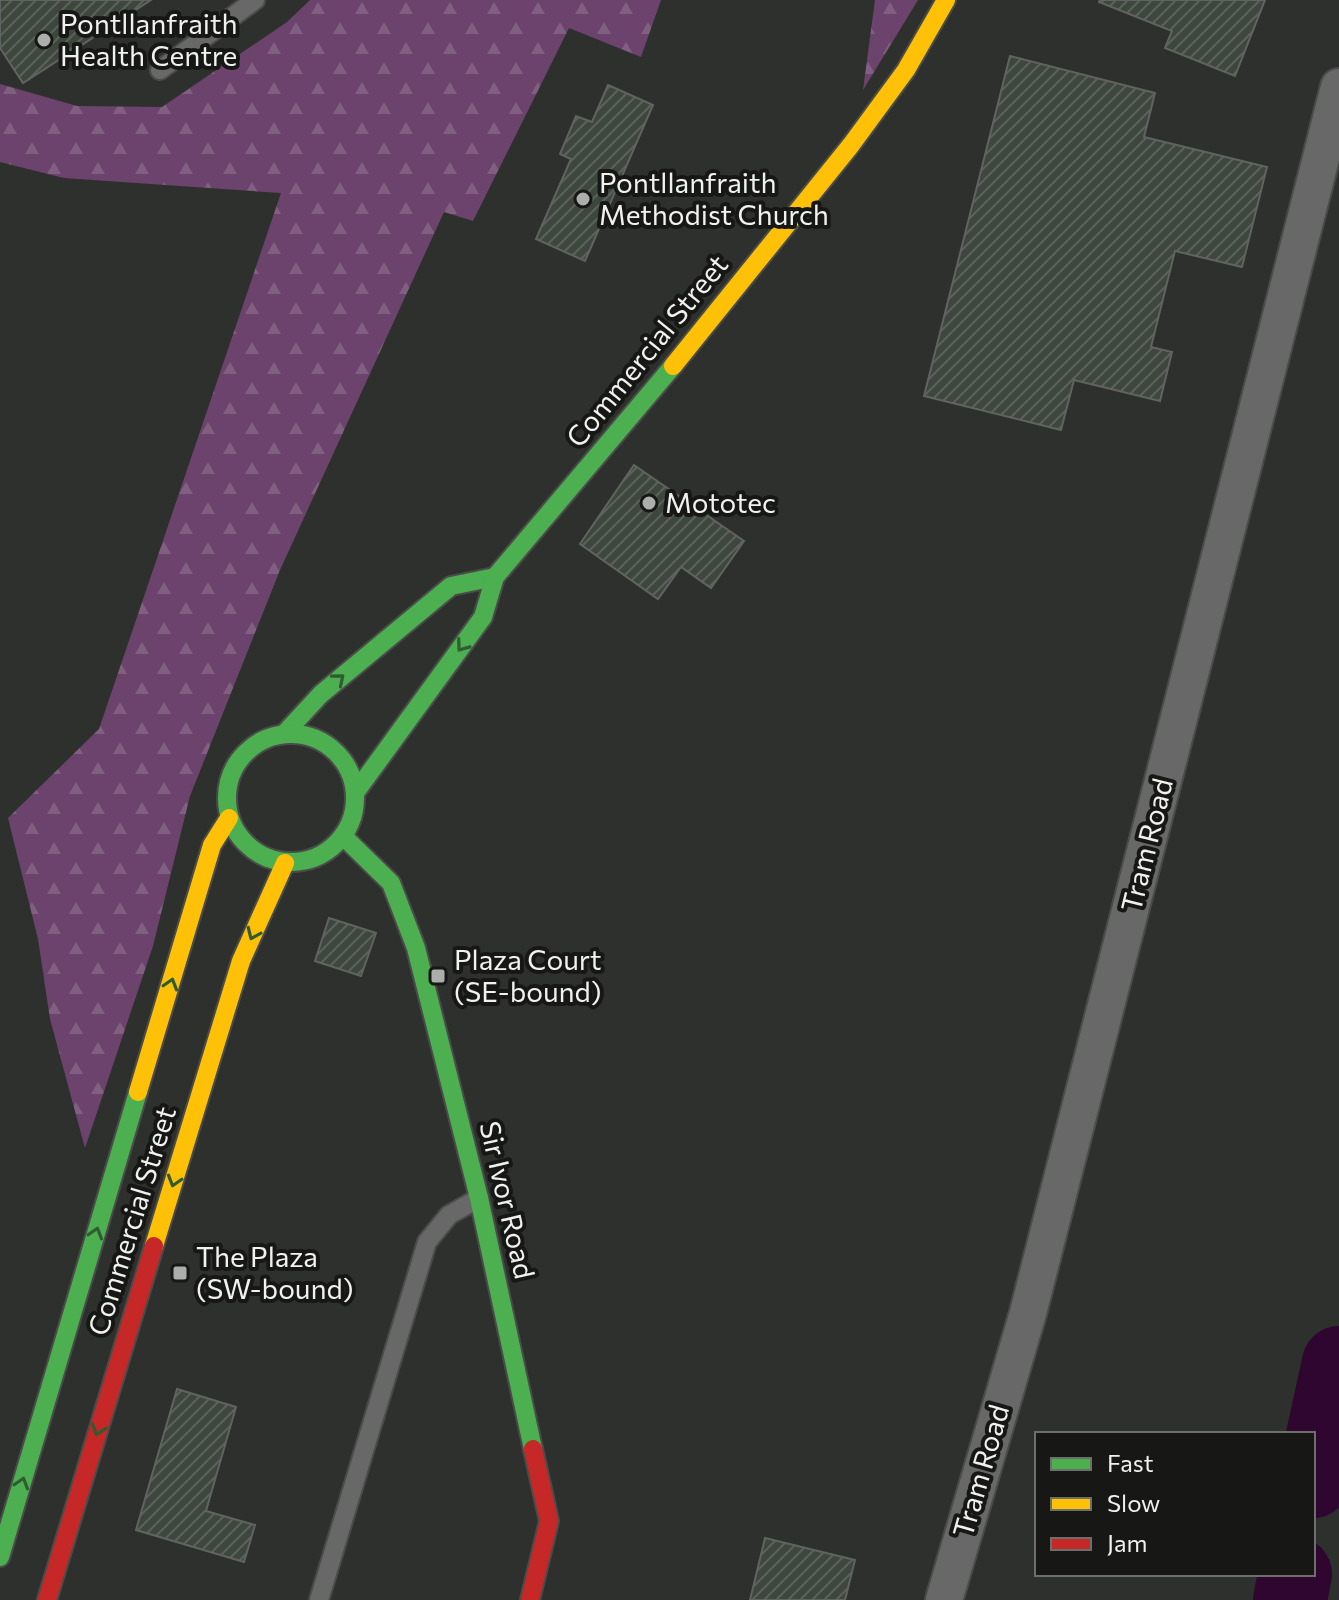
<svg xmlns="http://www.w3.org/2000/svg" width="1339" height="1600" font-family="Commissioner,sans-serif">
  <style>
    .forest { fill: url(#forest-firs) }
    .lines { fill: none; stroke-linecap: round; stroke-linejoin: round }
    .river { stroke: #2e062f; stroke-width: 74 }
    .building { fill: url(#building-hatch); stroke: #616361; stroke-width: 2 }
    .lane-casing { stroke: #4a4c4a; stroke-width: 22 }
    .street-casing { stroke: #4a4c4a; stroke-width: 40 }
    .fast-casing { stroke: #4a4c4a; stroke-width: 22 }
    .slow-casing { stroke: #4a4c4a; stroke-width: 22 }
    .jam-casing { stroke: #4a4c4a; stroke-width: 22 }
    .lane { stroke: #676867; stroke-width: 18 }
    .street { stroke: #676867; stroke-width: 36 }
    .fast { stroke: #4caf50; stroke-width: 18 }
    .slow { stroke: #ffc107; stroke-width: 18 }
    .jam { stroke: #c62828; stroke-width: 18 }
    .oneway { stroke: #2f5c30 }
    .poi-dot { fill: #abaeab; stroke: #171816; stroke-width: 3 }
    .labels { text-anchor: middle; stroke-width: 8; stroke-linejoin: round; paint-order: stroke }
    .poi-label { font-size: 28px; fill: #eff2ef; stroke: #171816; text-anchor: start }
    .street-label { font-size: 28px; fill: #eff2ef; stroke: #171816 }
  </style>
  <defs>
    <pattern id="forest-firs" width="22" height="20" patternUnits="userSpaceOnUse" patternTransform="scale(2)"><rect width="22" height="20" fill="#6c436c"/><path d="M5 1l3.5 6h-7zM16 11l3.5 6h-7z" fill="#815f81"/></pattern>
    <pattern id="building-hatch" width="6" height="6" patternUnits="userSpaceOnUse" patternTransform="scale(2)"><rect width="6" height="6" fill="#3e473d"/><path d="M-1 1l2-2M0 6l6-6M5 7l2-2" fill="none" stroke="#5a6259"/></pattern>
  </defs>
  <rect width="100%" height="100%" fill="#2e302e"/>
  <g class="forest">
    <path d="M310,0H661L641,57L569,28L473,221L444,212L280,570L190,796L153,946L85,1148L50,1019L38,939L8,818L99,729L281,193L64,178L0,162V84L77,106L162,107L287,22Z"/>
    <path d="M875,0H918L863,90Z"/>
  </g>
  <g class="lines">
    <g class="river">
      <path d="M1313,1481L1339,1363"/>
      <path d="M1290,1600L1295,1574"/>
    </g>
  </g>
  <g class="building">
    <path d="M0,0H151L23,83L0,48Z"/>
    <path d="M1100,0H1265L1235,76L1165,48L1172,31L1099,2Z"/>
    <path d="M1010,56L1155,93L1144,137L1267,167L1242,267L1175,251L1151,347L1172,352L1160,401L1074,380L1061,430L924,396Z"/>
    <path d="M608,85L653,105L585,261L536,239L571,159L560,154L576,116L592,122Z"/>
    <path d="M634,465L744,541L711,588L681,567L658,599L580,544Z"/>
    <path d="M329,918L376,933L361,976L315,961Z"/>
    <path d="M177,1389L236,1407L206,1511L255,1525L244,1562L136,1530Z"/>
    <path d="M765,1538L855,1560L845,1600H750Z"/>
  </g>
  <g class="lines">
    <g class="lane-casing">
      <g id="lane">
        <path d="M160,70L255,0"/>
        <path d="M319,1600L427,1242L449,1215L479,1198"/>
      </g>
    </g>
    <g class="street-casing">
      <path id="street" d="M944,1600L1028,1313L1339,87"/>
    </g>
    <g class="fast-casing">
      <g id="fast">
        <path d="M284,734L321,694L451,586L495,577"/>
        <circle cx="291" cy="798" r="64"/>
        <path d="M355,793L483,617L495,577L673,366"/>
        <path d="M343,836L391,883L416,948L479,1198L533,1449"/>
        <path d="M0,1557L138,1092"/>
      </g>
    </g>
    <g class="slow-casing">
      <g id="slow">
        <path d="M673,366L851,145L906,70L946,0"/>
        <path d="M138,1092L212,845L229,818"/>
        <path d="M154,1246L241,961L285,863"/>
      </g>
    </g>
    <g class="jam-casing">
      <g id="jam">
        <path d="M47,1600L154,1246"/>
        <path d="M530,1600L549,1521L533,1449"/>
      </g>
    </g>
    <use href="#lane" class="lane"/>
    <use href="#street" class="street"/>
    <use href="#fast" class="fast"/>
    <use href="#slow" class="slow"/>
    <use href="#jam" class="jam"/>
  </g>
  <defs><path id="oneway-chevron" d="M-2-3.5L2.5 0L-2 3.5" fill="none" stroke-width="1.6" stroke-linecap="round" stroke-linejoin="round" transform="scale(2)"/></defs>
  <g class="oneway">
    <use href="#oneway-chevron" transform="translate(462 646) rotate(126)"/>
    <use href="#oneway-chevron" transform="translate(339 679) rotate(-40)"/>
    <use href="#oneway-chevron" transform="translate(253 934) rotate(114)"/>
    <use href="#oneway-chevron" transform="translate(171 984) rotate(-73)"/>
    <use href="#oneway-chevron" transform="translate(174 1181) rotate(107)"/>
    <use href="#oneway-chevron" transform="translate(96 1233) rotate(-73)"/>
    <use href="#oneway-chevron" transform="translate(98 1430) rotate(107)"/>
    <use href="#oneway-chevron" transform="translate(22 1483) rotate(-73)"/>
  </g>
  <g class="poi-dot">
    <circle cx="44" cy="40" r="8"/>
    <circle cx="583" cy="199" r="8"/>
    <circle cx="649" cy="503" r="8"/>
    <rect x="430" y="968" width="16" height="16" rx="4"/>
    <rect x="172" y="1265" width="16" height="16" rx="4"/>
  </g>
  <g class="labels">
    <g class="poi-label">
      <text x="60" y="34">Pontllanfraith<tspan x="60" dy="32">Health Centre</tspan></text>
      <text x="599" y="193">Pontllanfraith<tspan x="599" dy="32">Methodist Church</tspan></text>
      <text x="665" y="513">Mototec</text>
      <text x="454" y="970">Plaza Court<tspan x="454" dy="32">(SE-bound)</tspan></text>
      <text x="196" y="1267">The Plaza<tspan x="196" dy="32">(SW-bound)</tspan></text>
    </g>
    <g class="street-label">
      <text transform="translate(647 351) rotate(-51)" y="10">Commercial Street</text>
      <text transform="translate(1147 845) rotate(-76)" y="10">Tram Road</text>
      <text transform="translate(507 1200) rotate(77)" y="10">Sir Ivor Road</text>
      <text transform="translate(132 1221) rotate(-73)" y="10">Commercial Street</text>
      <text transform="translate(981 1471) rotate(-74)" y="10">Tram Road</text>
    </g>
  </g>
  <rect x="1035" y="1432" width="280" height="144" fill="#171816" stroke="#6d6f6d" stroke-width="2"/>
  <rect x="1051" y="1458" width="40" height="12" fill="#4caf50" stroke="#6d6f6d" stroke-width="2"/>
  <text x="1107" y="1472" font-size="24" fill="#eff2ef">Fast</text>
  <rect x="1051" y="1498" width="40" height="12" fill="#ffc107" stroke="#6d6f6d" stroke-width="2"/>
  <text x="1107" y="1512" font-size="24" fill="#eff2ef">Slow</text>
  <rect x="1051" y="1538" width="40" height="12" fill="#c62828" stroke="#6d6f6d" stroke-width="2"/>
  <text x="1107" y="1552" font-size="24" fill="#eff2ef">Jam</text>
</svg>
